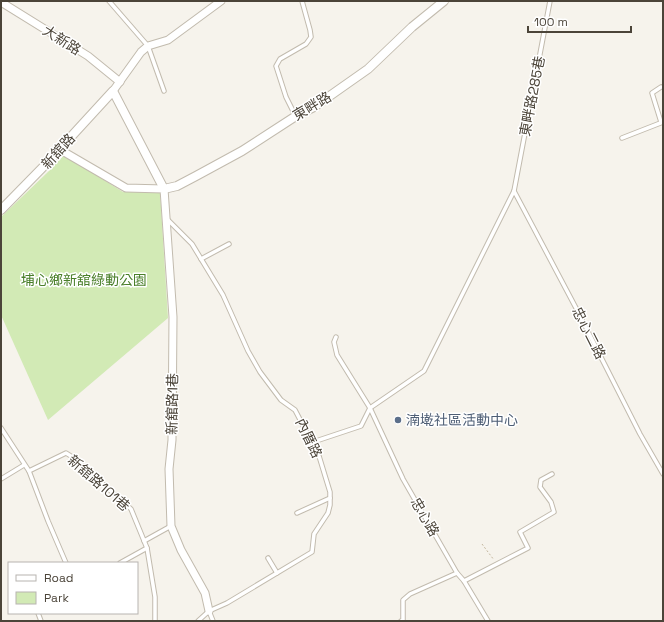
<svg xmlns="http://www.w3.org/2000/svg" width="664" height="622" font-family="'Space Grotesk','Noto Sans TC',sans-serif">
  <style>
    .green { fill: #d2eab5 }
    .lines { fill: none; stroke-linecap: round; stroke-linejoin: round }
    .service-casing { stroke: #c2bbae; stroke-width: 5.5 }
    .minor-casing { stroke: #c2bbae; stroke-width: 9 }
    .tertiary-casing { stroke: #c2bbae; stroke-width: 10 }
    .path { stroke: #c4b79f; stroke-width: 1; stroke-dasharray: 2 2; stroke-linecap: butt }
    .service { stroke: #fff; stroke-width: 3.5 }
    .minor { stroke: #fff; stroke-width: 7 }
    .tertiary { stroke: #fff; stroke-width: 8 }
    .service-dot { fill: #5c6f8a; stroke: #fff; stroke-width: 1.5 }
    .labels { text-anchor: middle; stroke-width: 3; stroke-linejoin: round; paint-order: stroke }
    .street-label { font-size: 14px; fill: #4b4439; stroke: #fff }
    .park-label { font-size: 14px; fill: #4a7f2a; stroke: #fff }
    .service-label { font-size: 14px; fill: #4e5e75; stroke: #fff; text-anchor: start }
  </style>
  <rect width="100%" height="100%" fill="#f6f3ec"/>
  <path class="green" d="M64,155L123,192L160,191L168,318L48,420L1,315V217L49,171Z"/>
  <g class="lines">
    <g class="service-casing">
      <g id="service">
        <path d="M109,1L148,46L164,91"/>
        <path d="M661,87L652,93L661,122"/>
        <path d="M295,115L286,97L276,66L280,59L306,44L311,37L310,30L302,1"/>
        <path d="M622,138L663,122"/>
        <path d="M514,191L576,308L640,434L663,474"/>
        <path d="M167,219L192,244L223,295L248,351L260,372L281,400L295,410L319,456L330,492V505L328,513L314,534L312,552L227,603L209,611L198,621"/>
        <path d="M201,259L229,244"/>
        <path d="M336,337L334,342L337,355L370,408L403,479L457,573L464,581L488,621"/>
        <path d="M1,428L29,471L48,521L66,563"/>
        <path d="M313,442L361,426L370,408L424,371L514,191L550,1"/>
        <path d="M29,471L66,453L74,458L131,509L147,548L155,597V621"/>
        <path d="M1,479L24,465"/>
        <path d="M297,513L330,498"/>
        <path d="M144,541L171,526"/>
        <path d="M268,558L277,573"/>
        <path d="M120,563L147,548"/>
        <path d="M464,581L528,548L520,532L554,512L551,502L540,487L541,480L552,474"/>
        <path d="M209,611L213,621"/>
        <path d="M38,613L41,621"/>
        <path d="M401,621L403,620V600L410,594L457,573"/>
      </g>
    </g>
    <g class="minor-casing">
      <g id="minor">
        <path d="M1,2L88,56L120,82"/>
        <path d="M113,91L141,52L148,46L168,40L221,1"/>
        <path d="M59,149L126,188L164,189L173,317L172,440L169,469L171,526L181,550L205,593L209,611"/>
      </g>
    </g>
    <g class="tertiary-casing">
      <path id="tertiary" d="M1,210L46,164L113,91L164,189L177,186L196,176L242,151L296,116L314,107L368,69L412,27L444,1"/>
    </g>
    <path class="path" d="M482,544L494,560"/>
    <use href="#service" class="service"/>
    <use href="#minor" class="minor"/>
    <use href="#tertiary" class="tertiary"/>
  </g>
  <circle class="service-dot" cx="398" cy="420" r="4"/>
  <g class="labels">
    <g class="street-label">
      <text transform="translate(62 40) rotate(32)" y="5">大新路</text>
      <text transform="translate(532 96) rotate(-79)" y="5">東畔路285巷</text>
      <text transform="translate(312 106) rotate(-31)" y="5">東畔路</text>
      <text transform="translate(58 151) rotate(-48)" y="5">新舘路</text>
      <text transform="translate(589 333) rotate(63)" y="5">忠心二路</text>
      <text transform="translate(172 404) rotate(-89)" y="5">新舘路1巷</text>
      <text transform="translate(309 438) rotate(64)" y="5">內厝路</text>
      <text transform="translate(99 483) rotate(41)" y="5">新舘路101巷</text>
      <text transform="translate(425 517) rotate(60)" y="5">忠心路</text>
    </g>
    <g class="park-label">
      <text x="84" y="285">埔心鄉新舘綠動公園</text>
    </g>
    <g class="service-label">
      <text x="406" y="425">湳墘社區活動中心</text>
    </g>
  </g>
  <rect width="664" height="622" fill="none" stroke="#4b4439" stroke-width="4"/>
  <rect x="8" y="562" width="130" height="52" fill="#ffffff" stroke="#b7b4b0"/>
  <rect x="16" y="575" width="20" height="6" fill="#ffffff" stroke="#b7b4b0"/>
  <text x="44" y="582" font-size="12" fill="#4b4439">Road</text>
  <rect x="16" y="592" width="20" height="12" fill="#d2eab5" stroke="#b7b4b0"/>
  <text x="44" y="602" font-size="12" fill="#4b4439">Park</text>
  <path d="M528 26v6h103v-6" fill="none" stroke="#4b4439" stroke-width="2"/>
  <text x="534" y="26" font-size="12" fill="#4b4439" stroke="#ffffff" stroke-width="3" paint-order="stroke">100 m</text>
</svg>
